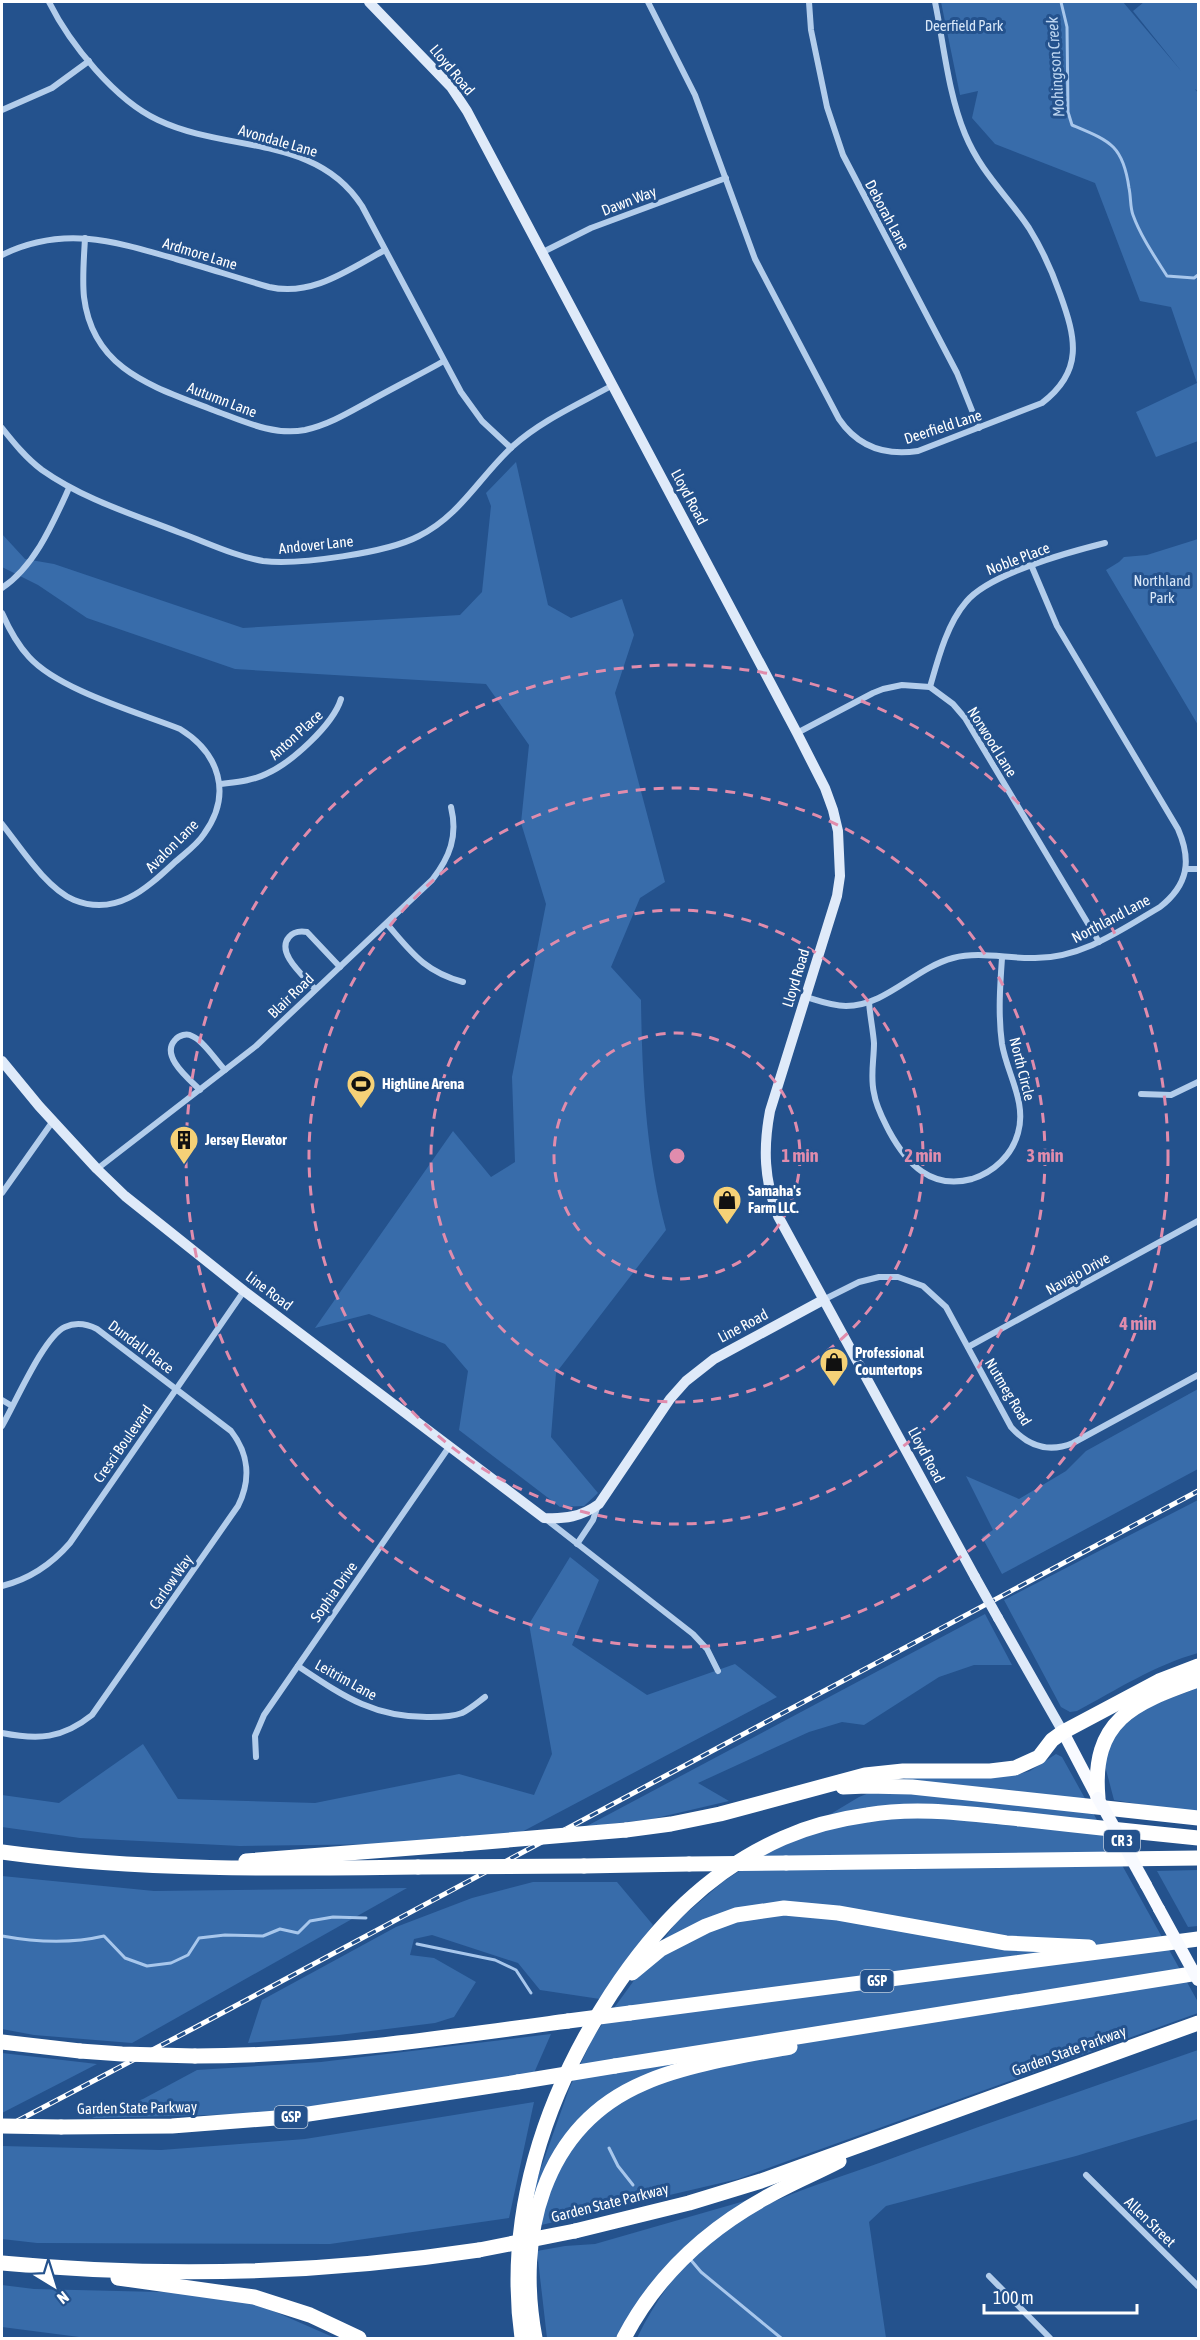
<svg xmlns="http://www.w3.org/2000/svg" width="1200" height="2340" font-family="'Asap Condensed',sans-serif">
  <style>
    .green { fill: #386caa }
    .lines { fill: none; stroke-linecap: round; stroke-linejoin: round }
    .stream { stroke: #a8c7ec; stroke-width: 3 }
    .street { stroke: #b3cdeb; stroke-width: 6 }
    .secondary { stroke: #dfeaf9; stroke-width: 10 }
    .primary { stroke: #f8faff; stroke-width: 12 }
    .highway { stroke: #fff; stroke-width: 15 }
    .rail-casing { stroke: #fff; stroke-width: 5 }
    .rail { stroke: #24528d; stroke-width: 3; stroke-dasharray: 9; stroke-linecap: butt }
    .secondary-bridge { stroke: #dfeaf9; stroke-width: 10 }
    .primary-bridge { stroke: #f8faff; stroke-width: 12 }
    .highway-bridge { stroke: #fff; stroke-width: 15 }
    .ring { fill: none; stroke: #e08cad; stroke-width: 3; stroke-dasharray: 10 8 }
    .labels { text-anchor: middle; stroke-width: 6; stroke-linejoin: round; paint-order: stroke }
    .shield { fill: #24528d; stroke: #bdcbdd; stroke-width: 1.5 }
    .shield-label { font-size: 14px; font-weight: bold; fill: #fff }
    .park-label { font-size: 15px; fill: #d8e7f8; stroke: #24528d }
    .street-label { font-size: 15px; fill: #fff; stroke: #24528d }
    .poi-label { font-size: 15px; font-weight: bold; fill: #fff; stroke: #24528d; text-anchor: start }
    .water-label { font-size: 16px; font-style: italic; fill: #bfd7f2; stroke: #24528d }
    .centre { fill: #e08cad; stroke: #24528d; stroke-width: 3 }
    .ring-label { font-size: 18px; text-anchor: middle; font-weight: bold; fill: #e08cad; stroke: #24528d; stroke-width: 6; stroke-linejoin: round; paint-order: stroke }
  </style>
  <rect width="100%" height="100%" fill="#24528d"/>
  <g class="green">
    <path d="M941,2H1123L1182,72L1133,11L1144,2H1198V91L1195,89L1198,93V441L1156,457L1136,412L1197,383L1171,307L1140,301L1095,183L995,144L972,118L978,91L960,95Z"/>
    <path d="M516,462L548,605L571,618L622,599L634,635L615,693L665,882L640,898L611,967L641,1000C642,1077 646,1156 666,1230L556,1373L551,1437L598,1493L584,1506L560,1507L459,1430L468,1371L445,1344L369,1314L315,1328L453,1131L491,1177L515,1162L512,1077L546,904L521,823L529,745L486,684L235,669L87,618L38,585L2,567V534L25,559L54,564L243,628L460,615L482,592L491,506L486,493Z"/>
    <path d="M1198,539V725L1106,570L1119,562L1124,557L1147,555Z"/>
    <path d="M1198,1389V1469L1002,1574L982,1537L993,1530L966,1476L1019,1499L1066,1471L1086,1451Z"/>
    <path d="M1198,1500V1653C1155,1665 1116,1690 1077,1711L1070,1712L1061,1707L1004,1600Z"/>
    <path d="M570,1557L599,1580L572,1645L647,1695L735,1664L777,1697L516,1835L467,1843L240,1846L80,1838L2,1827V1795L59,1803L143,1744L178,1799L315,1803L459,1774L534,1795L552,1754L529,1624Z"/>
    <path d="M985,1614L1012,1665H974L939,1677L864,1725L842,1722L809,1732L698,1783L729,1801L652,1819L585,1827Z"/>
    <path d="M1198,1688V1814L1114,1800L1104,1762L1112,1735L1147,1707Z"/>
    <path d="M1056,1754L1062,1757L1198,2002V2013L738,2179L537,2226L531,2196L569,2089L593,2037L677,1921L724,1881L784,1842L859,1797L911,1776H1013L1030,1771Z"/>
    <path d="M1198,1870V1926L1188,1927L1157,1871Z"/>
    <path d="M2,1876L154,1891L407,1888L132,2043L34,2035L2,2029Z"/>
    <path d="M533,1882H617L653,1925L600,1999L540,1990L518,1963L432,1935L414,1939L410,1955L434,1958L476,1982L454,2017L435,2023L339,2035L248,2043L262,2000L396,1927L472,1898Z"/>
    <path d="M551,2034L534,2073L281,2113L92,2118L143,2099L197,2070L321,2062Z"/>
    <path d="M1198,2050V2119L1076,2156L886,2206L869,2222L886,2338H637C657,2297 683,2261 720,2233C767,2197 828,2182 882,2162C987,2123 1093,2087 1198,2050Z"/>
    <path d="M2,2053L97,2064L2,2113Z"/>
    <path d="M534,2102L509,2218L330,2244L37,2243L2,2239V2146L161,2150L305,2139Z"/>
    <path d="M748,2200C700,2243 646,2280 616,2338H547L537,2251L565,2246L595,2244Z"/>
    <path d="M2,2285L34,2289L244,2294L271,2310L335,2338H87L2,2327Z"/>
  </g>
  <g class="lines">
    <g class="stream">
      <path d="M1061,2L1067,27L1068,112L1072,125C1110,141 1123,145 1129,188C1131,197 1130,207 1133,215C1141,237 1155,257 1167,276L1194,278L1198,275"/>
      <path d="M2,1936C35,1942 70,1944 104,1936L125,1958L147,1966L171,1963L188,1955L199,1938L225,1935L263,1936L280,1929L298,1933L310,1921L333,1917L366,1918"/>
      <path d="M417,1944L495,1960L516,1970L531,1993"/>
      <path d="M609,2148L618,2166L633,2185"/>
      <path d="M690,2259L701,2272L781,2338"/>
    </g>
    <g class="street">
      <path d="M49,2C70,44 115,100 158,120C227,153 316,134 362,206L461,392L482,421L511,448"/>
      <path d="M648,2L695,95L755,259L839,419C858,447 885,456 918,451L1042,403C1084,371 1076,338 1060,294C1052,271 1042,249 1029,228C1007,195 981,173 965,134C948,93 944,45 935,2"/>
      <path d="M809,2L811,30L827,107L843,155L957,373L979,428"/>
      <path d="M2,110L52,88L89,61"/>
      <path d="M85,238C84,258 82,278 84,297C93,371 155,387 213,410C243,421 273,436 305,430C328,425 348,413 368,402C393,388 419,375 444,361"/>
      <path d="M543,252L591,228L726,178"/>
      <path d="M2,255C63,225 114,241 176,259C207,268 238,278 269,287C312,297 348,270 385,250"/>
      <path d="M2,428C14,443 26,458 42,470C83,499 132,514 178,532C206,542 234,556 263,561C299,565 387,553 419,536C460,516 480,476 513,446C542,420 579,404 613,385"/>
      <path d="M2,588C35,566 53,523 69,488"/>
      <path d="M2,613C9,629 17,644 29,657C59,690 137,712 180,729C219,753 233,794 204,834C197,845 184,854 174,863C146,889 116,917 74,900C46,888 21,848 2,824"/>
      <path d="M930,687C938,659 947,624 966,602C989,574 1069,552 1105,543"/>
      <path d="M797,733L873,693L883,689L902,685L930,687L953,704L965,718L1099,942"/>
      <path d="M220,784C236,782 252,781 266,774C291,763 333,725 341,699"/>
      <path d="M1187,869H1198"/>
      <path d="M387,924C412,953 424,971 463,982"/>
      <path d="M315,989C305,977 275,953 289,937C294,931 301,931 307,932L340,967"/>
      <path d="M806,997C819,1001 832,1006 846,1006C886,1006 915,968 953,958C980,951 1008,959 1035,958C1082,958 1121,930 1160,907C1188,885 1192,861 1178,829L1057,626L1032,567"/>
      <path d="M869,1002C870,1016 873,1030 874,1043C874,1060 870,1077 874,1093C876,1107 883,1119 889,1131C907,1164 931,1190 972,1179C994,1172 1012,1155 1018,1133C1027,1102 1007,1074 1002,1044C998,1015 1000,986 1002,958"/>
      <path d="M200,1090C189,1079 160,1056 175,1040C179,1035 187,1033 192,1036C203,1040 217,1062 225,1070"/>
      <path d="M1141,1094L1171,1095L1198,1082"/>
      <path d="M97,1169L256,1046L432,880C450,857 458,836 451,807"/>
      <path d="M2,1193L53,1121"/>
      <path d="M823,1300L859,1282L879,1277H898L923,1286L946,1307L1011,1427C1028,1446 1049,1453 1073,1443L1198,1375"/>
      <path d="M968,1347L1198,1221"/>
      <path d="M2,1400L12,1406"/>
      <path d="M2,1426C15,1404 44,1336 65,1327C76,1322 87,1324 97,1329L231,1431C249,1454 251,1480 238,1506L92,1715C62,1739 38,1740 2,1733"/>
      <path d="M547,1520L693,1634L707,1649L718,1671"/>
      <path d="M577,1544L593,1520L598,1505"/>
      <path d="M2,1586C30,1579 51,1565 70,1543L244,1291"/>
      <path d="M298,1666C343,1696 374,1718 430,1717C440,1717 452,1717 462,1713C470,1709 478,1702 485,1697"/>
      <path d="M256,1757L255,1736L264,1715L449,1447"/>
      <path d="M1086,2175L1198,2286"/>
      <path d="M989,2276L1050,2338"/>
    </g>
    <g class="secondary">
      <path d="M369,2L451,87L467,111L797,733L825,788L833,810L838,831L840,876L837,896L770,1111C763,1148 764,1180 778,1216L975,1577"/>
      <path d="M2,1061L39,1106L97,1169L125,1196L244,1291L544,1518C565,1519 581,1517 599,1504L670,1399L686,1381L714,1359L823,1300"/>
      <path d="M998,1618L1063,1732"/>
    </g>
    <g class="primary">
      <path d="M1063,1732L1097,1797"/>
      <path d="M1146,1885L1159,1909"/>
    </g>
    <g class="highway">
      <path d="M843,1787L867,1786L912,1787L1198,1818"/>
      <path d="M1098,1798C1091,1720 1133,1703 1198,1680"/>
      <path d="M626,1830L671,1824L720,1814L865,1775L903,1771H990L1015,1768L1039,1757L1052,1740L1063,1732L1159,1681L1198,1666"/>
      <path d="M2,1852C140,1871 279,1869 418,1867"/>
      <path d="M246,1861L462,1844"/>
      <path d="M786,1863L1198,1858"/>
      <path d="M584,1866L689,1864"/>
      <path d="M632,1973L661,1949L706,1926L736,1915L784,1908L838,1913L1006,1943L1089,1947"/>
      <path d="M630,2013L1198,1939"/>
      <path d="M2,2042L80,2051"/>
      <path d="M195,2056C320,2056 444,2038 568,2021"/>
      <path d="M615,2066L1198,1973"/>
      <path d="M61,2127L172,2126L289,2117L518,2082"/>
      <path d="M575,2231L689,2203L761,2181L1198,2023"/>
      <path d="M2,2263C161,2278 321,2274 479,2250"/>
      <path d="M118,2278L254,2297L310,2315L359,2338"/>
      <path d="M522,2338C505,2216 544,2097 611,1994C655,1927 708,1871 783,1838C810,1826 838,1819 867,1815C918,1806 969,1814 1020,1819C1080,1826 1139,1832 1198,1838"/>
      <path d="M535,2338C516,2238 541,2127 644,2083C684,2065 746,2055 790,2047"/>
      <path d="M624,2338C656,2277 705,2231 765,2198C789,2184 814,2174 839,2161"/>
    </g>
    <g class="rail-casing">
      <path id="rail" d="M2,2129L194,2028L1198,1491"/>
    </g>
    <use href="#rail" class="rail"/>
    <path class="secondary-bridge" d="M975,1577L998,1618"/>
    <g class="primary-bridge">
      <path d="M1098,1798L1146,1885"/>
      <path d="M1159,1909L1198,1980"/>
    </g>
    <g class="highway-bridge">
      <path d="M462,1844L626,1830"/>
      <path d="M689,1864L786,1863"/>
      <path d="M418,1867L584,1866"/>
      <path d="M568,2021L630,2013"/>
      <path d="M80,2051L122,2054L195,2056"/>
      <path d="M518,2082L615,2066"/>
      <path d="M2,2126L61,2127"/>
      <path d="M479,2250L575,2231"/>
    </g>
  </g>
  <g class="ring">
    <circle cx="677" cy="1156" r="123"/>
    <circle cx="677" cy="1156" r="246"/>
    <circle cx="677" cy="1156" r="368"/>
    <circle cx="677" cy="1156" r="491"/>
  </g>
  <defs>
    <g id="stadium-pin" transform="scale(1.5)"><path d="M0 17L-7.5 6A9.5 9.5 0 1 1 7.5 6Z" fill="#f5d177" stroke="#24528d"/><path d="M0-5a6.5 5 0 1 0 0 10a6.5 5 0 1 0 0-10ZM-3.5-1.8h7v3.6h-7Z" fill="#111"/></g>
    <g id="building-pin" transform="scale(1.5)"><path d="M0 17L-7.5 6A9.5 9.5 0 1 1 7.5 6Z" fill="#f5d177" stroke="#24528d"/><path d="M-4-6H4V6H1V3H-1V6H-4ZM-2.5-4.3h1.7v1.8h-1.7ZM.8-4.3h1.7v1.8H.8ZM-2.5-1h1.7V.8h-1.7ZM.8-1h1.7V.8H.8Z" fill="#111"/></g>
    <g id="shop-pin" transform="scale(1.5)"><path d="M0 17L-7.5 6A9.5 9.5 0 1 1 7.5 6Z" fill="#f5d177" stroke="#24528d"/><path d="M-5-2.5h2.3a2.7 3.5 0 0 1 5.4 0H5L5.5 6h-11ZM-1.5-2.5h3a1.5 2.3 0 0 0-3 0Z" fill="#111"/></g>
  </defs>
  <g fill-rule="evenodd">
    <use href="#stadium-pin" x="361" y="1084"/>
    <use href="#building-pin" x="184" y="1140"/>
    <use href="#shop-pin" x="727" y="1200"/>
    <use href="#shop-pin" x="834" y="1362"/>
  </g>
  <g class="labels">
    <g class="shield">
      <rect x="1104" y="1830" width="36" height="22" rx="4.5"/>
      <rect x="860.5" y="1970" width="33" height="22" rx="4.5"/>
      <rect x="274.5" y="2106" width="33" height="22" rx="4.5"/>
    </g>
    <g class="shield-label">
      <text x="1122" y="1846">CR 3</text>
      <text x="877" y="1986">GSP</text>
      <text x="291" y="2122">GSP</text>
    </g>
    <g class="park-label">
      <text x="964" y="31">Deerfield Park</text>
      <text x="1162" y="586">Northland<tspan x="1162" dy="17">Park</tspan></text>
    </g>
    <g class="street-label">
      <text transform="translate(452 70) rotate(50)" y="5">Lloyd Road</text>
      <text transform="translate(278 141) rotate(16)" y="5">Avondale Lane</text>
      <text transform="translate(629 201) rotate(-21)" y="5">Dawn Way</text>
      <text transform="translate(887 215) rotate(62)" y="5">Deborah Lane</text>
      <text transform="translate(200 254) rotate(17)" y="5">Ardmore Lane</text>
      <text transform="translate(222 400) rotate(21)" y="5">Autumn Lane</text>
      <text transform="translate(943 427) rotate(-18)" y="5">Deerfield Lane</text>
      <text transform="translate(689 497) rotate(62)" y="5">Lloyd Road</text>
      <text transform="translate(316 545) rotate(-6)" y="5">Andover Lane</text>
      <text transform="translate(1018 559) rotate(-21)" y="5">Noble Place</text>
      <text transform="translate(296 735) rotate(-42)" y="5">Anton Place</text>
      <text transform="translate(992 742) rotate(58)" y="5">Norwood Lane</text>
      <text transform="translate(172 846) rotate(-45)" y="5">Avalon Lane</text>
      <text transform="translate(1111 919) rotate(-28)" y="5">Northland Lane</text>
      <text transform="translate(796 978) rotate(-73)" y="5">Lloyd Road</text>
      <text transform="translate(291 996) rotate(-44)" y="5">Blair Road</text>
      <text transform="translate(1022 1069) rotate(76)" y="5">North Circle</text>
      <text transform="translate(1078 1274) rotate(-29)" y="5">Navajo Drive</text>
      <text transform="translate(269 1291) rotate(37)" y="5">Line Road</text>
      <text transform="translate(743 1326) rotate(-28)" y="5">Line Road</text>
      <text transform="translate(141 1347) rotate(37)" y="5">Dundall Place</text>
      <text transform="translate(1008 1392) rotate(59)" y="5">Nutmeg Road</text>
      <text transform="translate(123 1444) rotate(-55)" y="5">Cresci Boulevard</text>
      <text transform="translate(926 1455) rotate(62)" y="5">Lloyd Road</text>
      <text transform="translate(171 1582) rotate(-55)" y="5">Carlow Way</text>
      <text transform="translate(334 1592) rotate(-55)" y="5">Sophia Drive</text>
      <text transform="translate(346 1680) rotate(29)" y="5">Leitrim Lane</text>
      <text transform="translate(1069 2051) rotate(-20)" y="5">Garden State Parkway</text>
      <text transform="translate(137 2108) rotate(-1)" y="5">Garden State Parkway</text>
      <text transform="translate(610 2203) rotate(-14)" y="5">Garden State Parkway</text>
      <text transform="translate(1150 2222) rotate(44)" y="5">Allen Street</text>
    </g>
    <g class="poi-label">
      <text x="382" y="1089">Highline Arena</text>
      <text x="205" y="1145">Jersey Elevator</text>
      <text x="748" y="1196">Samaha's<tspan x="748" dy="17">Farm LLC.</tspan></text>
      <text x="855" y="1358">Professional<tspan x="855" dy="17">Countertops</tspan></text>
    </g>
    <g class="water-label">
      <text transform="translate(1055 67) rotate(-94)" y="6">Mohingson Creek</text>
    </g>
  </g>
  <circle cx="677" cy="1156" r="9" class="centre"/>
  <g class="ring-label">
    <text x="800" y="1162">1 min</text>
    <text x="923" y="1162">2 min</text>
    <text x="1045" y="1162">3 min</text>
    <text x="1138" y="1330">4 min</text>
  </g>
  <rect width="1200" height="2340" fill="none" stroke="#ffffff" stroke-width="6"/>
  <g transform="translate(54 2286) rotate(142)" stroke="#24528d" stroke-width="4.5" paint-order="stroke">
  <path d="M0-4.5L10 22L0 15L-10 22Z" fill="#ffffff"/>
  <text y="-9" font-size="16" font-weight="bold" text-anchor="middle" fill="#ffffff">N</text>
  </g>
  <path d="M984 2304v9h153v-9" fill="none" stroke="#ffffff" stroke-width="3"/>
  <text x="993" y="2304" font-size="18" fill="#ffffff" stroke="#24528d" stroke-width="4.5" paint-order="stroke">100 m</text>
</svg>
